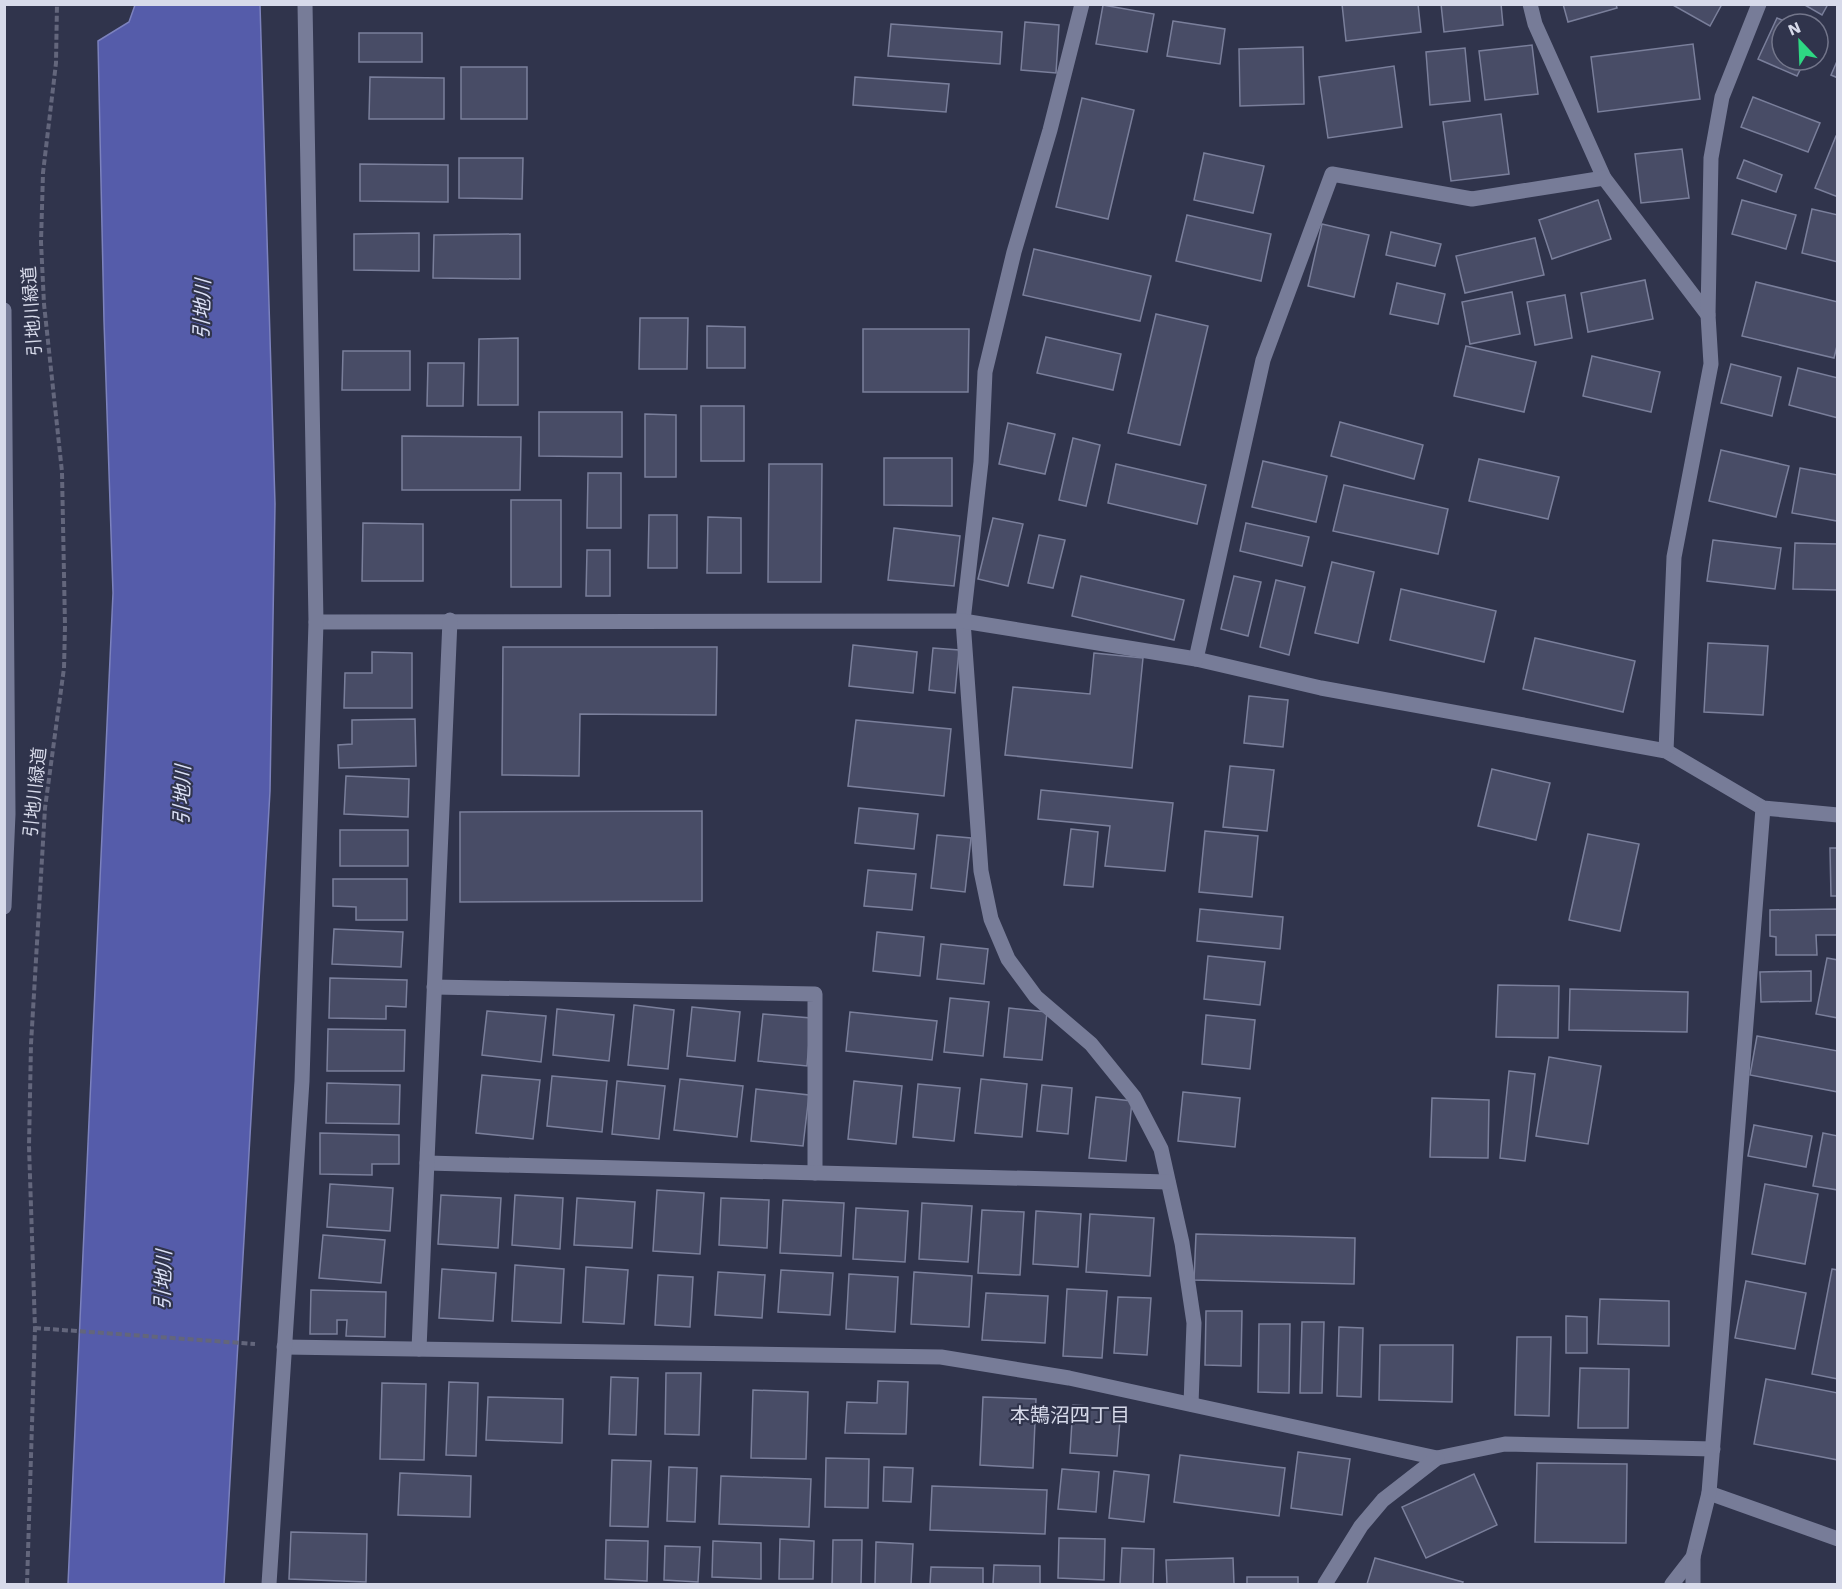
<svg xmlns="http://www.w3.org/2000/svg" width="1842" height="1589" font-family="'Work Sans','Noto Sans JP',sans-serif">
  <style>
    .water { fill: #555caa; stroke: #7c82bd; stroke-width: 1.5 }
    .building { fill: #484c66; stroke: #7a7f9b; stroke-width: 1.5 }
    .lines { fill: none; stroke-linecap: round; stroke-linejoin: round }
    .path { stroke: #63667c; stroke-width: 4; stroke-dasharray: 6 3; stroke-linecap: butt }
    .minor { stroke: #777c98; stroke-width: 15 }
    .labels { text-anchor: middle; stroke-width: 4.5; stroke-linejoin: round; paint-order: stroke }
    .street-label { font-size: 18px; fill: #d7daea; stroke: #30344c }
    .water-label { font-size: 20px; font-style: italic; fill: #dde2f8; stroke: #30344c }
    .neighbourhood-label { font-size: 20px; fill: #d7daea; stroke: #30344c }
  </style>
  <rect width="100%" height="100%" fill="#30344c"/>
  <path class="water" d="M135,5H260L275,504L270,791L224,1584H68L113,593L104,321L98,41L129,22Z"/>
  <g class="building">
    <path d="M1342,4H1418L1421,32L1346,41Z"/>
    <path d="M1441,4H1501L1503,25L1444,32Z"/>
    <path d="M1563,4H1616L1617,8L1568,22Z"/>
    <path d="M1671,4H1722L1710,26Z"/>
    <path d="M1803,4H1828L1822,15Z"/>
    <path d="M1103,5L1154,14L1147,52L1096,44Z"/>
    <path d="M1777,18L1791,24H1782V60H1805L1797,76L1758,59Z"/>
    <path d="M1173,21L1225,29L1220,64L1167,56Z"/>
    <path d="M1025,22L1059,25L1056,73L1021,70Z"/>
    <path d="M891,24L1002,32L1000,64L888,56Z"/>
    <rect x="359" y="33" width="63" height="29"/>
    <path d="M1693,44L1700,99L1598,112L1591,57Z"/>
    <path d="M1532,45L1538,94L1485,100L1479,51Z"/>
    <path d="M1303,47L1304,104L1240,106L1239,49Z"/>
    <path d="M1465,48L1470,101L1430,105L1426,52Z"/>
    <path d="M1838,59V78L1831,75Z"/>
    <path d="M1394,66L1402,127L1328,138L1319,77Z"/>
    <rect x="461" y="67" width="66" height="52"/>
    <path d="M370,77L444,78V119H369Z"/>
    <path d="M855,77L949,84L946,112L853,105Z"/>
    <path d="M1753,97L1820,123L1808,152L1741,127Z"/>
    <path d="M1082,98L1134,110L1108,219L1056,207Z"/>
    <path d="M1501,114L1509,174L1451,181L1443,122Z"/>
    <path d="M1836,136H1838V197L1815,188Z"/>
    <path d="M1682,149L1689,198L1641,203L1635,154Z"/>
    <path d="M1204,153L1264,166L1253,213L1194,200Z"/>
    <path d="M459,158H523L522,199L459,198Z"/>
    <path d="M1744,160L1782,175L1776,192L1737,178Z"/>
    <path d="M360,164L448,165V202L360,201Z"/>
    <path d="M1598,200L1611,239L1552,259L1539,220Z"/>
    <path d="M1742,200L1796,215L1786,249L1732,234Z"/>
    <path d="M1812,209L1838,215V262L1802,253Z"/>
    <path d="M1187,215L1271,234L1261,281L1176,261Z"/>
    <path d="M1322,224L1369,235L1354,297L1308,286Z"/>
    <path d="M1391,232L1441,244L1435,266L1386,255Z"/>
    <path d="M419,233V271L354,270V234Z"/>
    <path d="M520,234V279L433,278L434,235Z"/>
    <path d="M1535,238L1544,275L1465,293L1456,256Z"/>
    <path d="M1034,249L1151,276L1140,321L1023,295Z"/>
    <path d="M1645,280L1653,319L1588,332L1581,293Z"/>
    <path d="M1756,282L1838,302V342L1834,358L1742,336Z"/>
    <path d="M1397,283L1445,294L1438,324L1390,314Z"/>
    <path d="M1512,292L1520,334L1470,344L1462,302Z"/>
    <path d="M1565,295L1572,338L1535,345L1527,302Z"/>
    <path d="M1156,314L1208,326L1180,445L1128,433Z"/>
    <path d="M640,318H688L687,369H639Z"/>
    <path d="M707,326L745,327V368H707Z"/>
    <path d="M863,329H969L968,392H863Z"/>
    <path d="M1046,337L1121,354L1113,390L1037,373Z"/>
    <path d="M518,338V405H478L479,339Z"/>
    <path d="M1466,346L1536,362L1524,412L1454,396Z"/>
    <path d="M343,351H410V390H342Z"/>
    <path d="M1592,356L1660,372L1651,412L1583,396Z"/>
    <path d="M428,363H464L463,406H427Z"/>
    <path d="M1731,364L1781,377L1772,416L1721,403Z"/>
    <path d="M1798,368L1838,378V418L1789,405Z"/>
    <rect x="701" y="406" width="43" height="55"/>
    <path d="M539,412H622V457L539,456Z"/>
    <path d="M645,414L676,415V477H645Z"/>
    <path d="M1340,422L1423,445L1414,479L1331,456Z"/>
    <path d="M1008,423L1055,434L1045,474L999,464Z"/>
    <path d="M402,436L521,437L520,490H402Z"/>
    <path d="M1073,438L1100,445L1086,506L1059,500Z"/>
    <path d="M1721,450L1789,466L1776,517L1709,501Z"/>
    <path d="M884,458H952V506L884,505Z"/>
    <path d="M1479,459L1559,477L1548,519L1469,501Z"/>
    <path d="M1263,461L1327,476L1316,522L1252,507Z"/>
    <path d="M769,464H822L821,582H768Z"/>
    <path d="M1116,464L1206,485L1197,524L1108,503Z"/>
    <path d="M1800,468L1838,475L1837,521L1792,513Z"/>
    <path d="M588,473H621V528H587Z"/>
    <path d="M1344,485L1448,509L1438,554L1333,531Z"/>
    <rect x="511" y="500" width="50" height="87"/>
    <path d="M649,515H677V568H648Z"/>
    <path d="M708,517L741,518V573H707Z"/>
    <path d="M993,518L1023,524L1008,586L978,579Z"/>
    <path d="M363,523L423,524V581H362Z"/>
    <path d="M1246,523L1309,537L1302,566L1240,551Z"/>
    <path d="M894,528L960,536L954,586L888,580Z"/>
    <path d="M1039,535L1065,540L1053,588L1028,583Z"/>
    <path d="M1713,540L1781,548L1775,589L1707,581Z"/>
    <path d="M1795,543L1838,544V590L1793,589Z"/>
    <path d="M587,550H610V596H586Z"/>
    <path d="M1332,562L1374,572L1358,643L1315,633Z"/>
    <path d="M1081,576L1184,600L1174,640L1072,616Z"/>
    <path d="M1234,576L1261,582L1248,636L1221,629Z"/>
    <path d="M1276,580L1305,587L1289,655L1260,647Z"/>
    <path d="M1401,589L1496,611L1484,662L1390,640Z"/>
    <path d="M1535,638L1635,661L1623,712L1523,689Z"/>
    <path d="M1708,643L1768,646L1763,715L1704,712Z"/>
    <path d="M853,645L917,652L913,693L849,686Z"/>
    <path d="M503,647H717L716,715L580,714L579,776L502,775Z"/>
    <path d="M933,648L959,650L955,693L929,690Z"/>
    <path d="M372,652L412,653V708H344L345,673H372Z"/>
    <path d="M1094,653L1143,658L1132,768L1005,755L1013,687L1090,694Z"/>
    <path d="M1249,696L1288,700L1283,747L1244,743Z"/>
    <path d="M415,719L416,766L339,768L338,745L352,744V720Z"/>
    <path d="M856,720L951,729L944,796L848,786Z"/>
    <path d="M1230,766L1274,770L1267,831L1223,827Z"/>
    <path d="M1492,769L1550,783L1536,840L1478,826Z"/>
    <path d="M346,776L409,779L408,817L344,814Z"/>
    <path d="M1041,790L1173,803L1165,871L1105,866L1110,826L1038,819Z"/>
    <path d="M859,808L918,814L914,849L855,843Z"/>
    <path d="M702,811V901L460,902V812Z"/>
    <path d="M1071,829L1098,832L1093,887L1064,885Z"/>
    <rect x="340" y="830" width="68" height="36"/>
    <path d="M1205,831L1258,836L1252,897L1199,892Z"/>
    <path d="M1588,834L1639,844L1620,931L1569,920Z"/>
    <path d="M937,835L971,838L965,892L931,888Z"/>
    <path d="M1830,848H1838V896H1831Z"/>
    <path d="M868,870L916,874L912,910L864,906Z"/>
    <path d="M333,879H407V920H356V907L333,906Z"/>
    <path d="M1200,909L1283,917L1280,949L1197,941Z"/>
    <path d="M1838,909V935H1816L1817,955H1776V937L1770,936V910Z"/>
    <path d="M334,929L403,932L401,967L332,964Z"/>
    <path d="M877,932L924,937L920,976L873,971Z"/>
    <path d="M941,944L988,949L984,984L937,979Z"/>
    <path d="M1208,956L1265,962L1260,1005L1204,999Z"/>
    <path d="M1827,958L1838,960V1018L1816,1014Z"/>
    <path d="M1811,971V1001L1761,1002L1760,972Z"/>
    <path d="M330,978L407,980L406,1007L386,1006V1019L329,1018Z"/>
    <path d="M1498,985L1559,986L1558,1038L1496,1037Z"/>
    <path d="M1570,989L1688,992L1687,1032L1569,1030Z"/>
    <path d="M950,998L989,1002L983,1056L944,1052Z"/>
    <path d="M634,1005L674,1010L668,1069L628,1065Z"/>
    <path d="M692,1007L740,1012L735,1061L687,1056Z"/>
    <path d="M1009,1008L1047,1012L1042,1060L1004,1057Z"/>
    <path d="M557,1009L614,1015L609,1061L553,1055Z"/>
    <path d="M487,1011L546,1016L541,1062L482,1055Z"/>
    <path d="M850,1012L937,1021L932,1060L846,1051Z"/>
    <path d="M763,1014L811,1018L807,1066L758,1061Z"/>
    <path d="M1206,1015L1255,1020L1250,1069L1202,1064Z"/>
    <path d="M328,1029L405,1030L404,1071H327Z"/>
    <path d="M1757,1036L1838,1051V1092L1750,1075Z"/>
    <path d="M1549,1057L1601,1066L1588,1144L1536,1136Z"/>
    <path d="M1509,1071L1535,1074L1525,1161L1500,1158Z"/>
    <path d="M482,1075L540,1080L533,1139L476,1133Z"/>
    <path d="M552,1076L607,1081L602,1132L547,1126Z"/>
    <path d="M680,1079L743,1086L737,1137L674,1130Z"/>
    <path d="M981,1079L1027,1084L1022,1137L975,1133Z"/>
    <path d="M617,1081L665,1086L659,1139L612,1134Z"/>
    <path d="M854,1081L902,1086L896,1144L848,1139Z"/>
    <path d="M327,1083L400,1085L399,1124L326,1123Z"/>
    <path d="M918,1084L960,1088L954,1141L913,1137Z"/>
    <path d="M1042,1085L1072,1088L1068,1134L1037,1131Z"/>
    <path d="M756,1089L809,1095L803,1146L751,1141Z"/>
    <path d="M1183,1092L1240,1098L1235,1147L1178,1141Z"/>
    <path d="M1096,1097L1132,1101L1126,1161L1089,1158Z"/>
    <path d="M1432,1098L1489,1100L1488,1158L1430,1157Z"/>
    <path d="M1754,1125L1812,1136L1806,1167L1748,1156Z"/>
    <path d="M320,1133L399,1135V1164H372V1175L320,1174Z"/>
    <path d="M1823,1133L1838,1136V1190L1813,1186Z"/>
    <path d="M330,1184L393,1188L390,1231L327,1227Z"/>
    <path d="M1765,1184L1818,1194L1805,1264L1752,1254Z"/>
    <path d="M657,1190L704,1193L700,1254L653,1251Z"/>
    <path d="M441,1195L501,1198L498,1248L438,1244Z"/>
    <path d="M515,1195L563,1198L560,1249L512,1245Z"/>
    <path d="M577,1198L635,1202L632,1248L574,1245Z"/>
    <path d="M721,1198L769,1200L767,1248L719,1245Z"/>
    <path d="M783,1200L844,1203L841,1256L780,1253Z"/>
    <path d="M922,1203L972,1206L968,1262L919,1259Z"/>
    <path d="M856,1208L908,1211L905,1262L853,1259Z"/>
    <path d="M982,1210L1024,1212L1020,1275L978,1273Z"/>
    <path d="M1036,1211L1081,1214L1078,1267L1033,1264Z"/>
    <path d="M1090,1214L1154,1218L1150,1276L1086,1272Z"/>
    <path d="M1196,1234L1355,1238L1354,1284L1194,1280Z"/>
    <path d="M323,1235L385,1240L381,1283L319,1278Z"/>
    <path d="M515,1265L564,1269L561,1323L512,1321Z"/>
    <path d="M586,1267L628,1270L624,1324L583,1322Z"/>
    <path d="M442,1269L496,1273L493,1321L439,1318Z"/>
    <path d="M1832,1269L1838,1270V1379L1812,1374Z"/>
    <path d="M781,1270L833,1273L830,1315L778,1312Z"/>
    <path d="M718,1272L765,1275L762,1318L715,1315Z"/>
    <path d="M914,1272L972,1276L969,1327L911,1324Z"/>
    <path d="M849,1274L898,1277L895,1332L846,1329Z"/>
    <path d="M658,1275L693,1277L690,1327L655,1325Z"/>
    <path d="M1746,1281L1806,1293L1795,1349L1735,1338Z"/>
    <path d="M1067,1289L1107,1291L1102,1358L1063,1356Z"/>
    <path d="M311,1290L386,1292L385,1337L346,1336L347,1320H337V1334H310Z"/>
    <path d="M986,1293L1048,1296L1045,1343L982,1340Z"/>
    <path d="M1118,1297L1151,1298L1147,1355L1114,1353Z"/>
    <path d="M1600,1299L1669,1301V1346L1598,1344Z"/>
    <path d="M1206,1311H1242L1241,1366L1205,1365Z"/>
    <path d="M1566,1316L1587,1317V1353H1566Z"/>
    <path d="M1302,1322H1324L1322,1393H1300Z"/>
    <path d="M1259,1324H1290L1289,1393L1258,1392Z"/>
    <path d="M1339,1327L1363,1328L1361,1397L1337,1396Z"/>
    <path d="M1517,1337H1551L1549,1416L1515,1415Z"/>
    <path d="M1380,1345H1453L1452,1402L1379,1400Z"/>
    <path d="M1580,1368L1629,1369L1628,1428H1578Z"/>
    <path d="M666,1373H701L699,1435L665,1434Z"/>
    <path d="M611,1377L638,1378L636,1435L609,1434Z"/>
    <path d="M1766,1379L1838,1393V1460L1754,1444Z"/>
    <path d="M878,1381L908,1382L906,1434L845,1433L847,1402L877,1403Z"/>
    <path d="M449,1382L478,1383L476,1456L446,1455Z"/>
    <path d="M382,1383L426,1384L424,1460L380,1459Z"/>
    <path d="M753,1390L808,1392L806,1459L751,1458Z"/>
    <path d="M488,1397L563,1399L562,1443L486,1440Z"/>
    <path d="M983,1397L1036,1399L1033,1468L980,1465Z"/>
    <path d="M1073,1405L1121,1408L1117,1456L1070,1453Z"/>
    <path d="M1298,1452L1350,1459L1342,1515L1291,1508Z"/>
    <path d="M1180,1455L1285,1468L1279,1516L1174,1502Z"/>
    <path d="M826,1458L869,1459L868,1508L825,1507Z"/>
    <path d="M612,1460L651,1461L648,1527L610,1526Z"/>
    <path d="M1537,1463L1627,1464L1626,1543L1535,1542Z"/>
    <path d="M669,1467L697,1468L695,1522L667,1521Z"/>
    <path d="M884,1467L913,1468L911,1502L883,1501Z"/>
    <path d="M1062,1469L1099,1472L1096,1512L1058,1509Z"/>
    <path d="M1114,1471L1149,1475L1144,1522L1109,1518Z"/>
    <path d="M400,1473L471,1476L470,1517L398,1515Z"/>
    <path d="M1474,1474L1497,1525L1426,1558L1402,1507Z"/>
    <path d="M721,1476L811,1479L809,1527L719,1524Z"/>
    <path d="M932,1486L1047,1490L1045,1534L930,1530Z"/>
    <path d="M291,1532L367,1534L366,1582L289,1579Z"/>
    <path d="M1059,1538L1105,1539L1104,1580L1058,1578Z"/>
    <path d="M780,1539L814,1541L813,1579H779Z"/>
    <path d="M606,1540L648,1541L647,1581L605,1579Z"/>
    <path d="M833,1540H862L861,1584H832Z"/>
    <path d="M713,1541L761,1543V1579L712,1577Z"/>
    <path d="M876,1542L913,1544L911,1584H875Z"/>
    <path d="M665,1546L700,1547L698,1582L664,1580Z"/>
    <path d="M1122,1548L1154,1549L1153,1584H1120Z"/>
    <path d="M1233,1558L1234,1584H1167L1166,1560Z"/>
    <path d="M1375,1558L1463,1582L1462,1584H1367Z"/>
    <path d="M994,1565L1040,1566V1584H993Z"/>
    <path d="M931,1567L983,1568V1584H930Z"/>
    <rect x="1247" y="1577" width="51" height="7"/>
  </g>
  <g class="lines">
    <g class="path">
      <path d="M35,1328L255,1344"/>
      <path d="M27,1584L35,1328L29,1146L31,1044L45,808L64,668L65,626L62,472L44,304L41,242L43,173L56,63L57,4"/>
    </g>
    <g class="minor">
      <path d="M1082,4L1050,130L1014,252L985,372L981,462L963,621L981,871L991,919L1008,959L1036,997L1091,1044L1134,1097L1161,1149L1182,1243L1194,1323L1191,1404"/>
      <path d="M1530,4L1535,24L1604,178L1708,315"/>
      <path d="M4,310L8,814L4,907"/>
      <path d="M316,622L963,621L1196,659L1321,688L1666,751L1763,808L1838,815"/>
      <path d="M1196,659L1263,360L1332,174L1472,199L1604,178"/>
      <path d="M1666,751L1674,557L1711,364L1708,315L1711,158L1722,97L1759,4"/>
      <path d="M434,987L815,994V1173"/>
      <path d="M427,1163L1168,1182"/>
      <path d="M284,1347L941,1357L1069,1378L1437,1458L1505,1444L1713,1449"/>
      <path d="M419,1349L450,620"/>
      <path d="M1709,1493L1838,1539"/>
      <path d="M269,1584L302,1081L316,622L305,4"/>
      <path d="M1325,1584L1361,1526L1383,1500L1437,1458"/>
      <path d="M1672,1584L1693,1557L1709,1493L1763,808"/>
      <path d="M1693,1584V1557"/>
    </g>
  </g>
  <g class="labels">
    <g class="street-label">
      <text transform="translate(32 311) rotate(-94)" y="6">引地川緑道</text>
      <text transform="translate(35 792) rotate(-84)" y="6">引地川緑道</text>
    </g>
    <g class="water-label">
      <text transform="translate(202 309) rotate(-88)" y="7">引地川</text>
      <text transform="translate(182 795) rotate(-88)" y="7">引地川</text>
      <text transform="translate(163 1280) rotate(-88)" y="7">引地川</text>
    </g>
    <g class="neighbourhood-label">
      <text x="1070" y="1422">本鵠沼四丁目</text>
    </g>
  </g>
  <rect width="1842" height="1589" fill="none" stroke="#d7daea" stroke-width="12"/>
  <g transform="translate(1800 42) rotate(337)"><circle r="28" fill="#30344c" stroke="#73768b" stroke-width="1.5"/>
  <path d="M0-4.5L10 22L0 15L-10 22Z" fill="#2ed883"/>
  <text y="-9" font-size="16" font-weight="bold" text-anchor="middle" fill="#d7daea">N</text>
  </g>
</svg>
